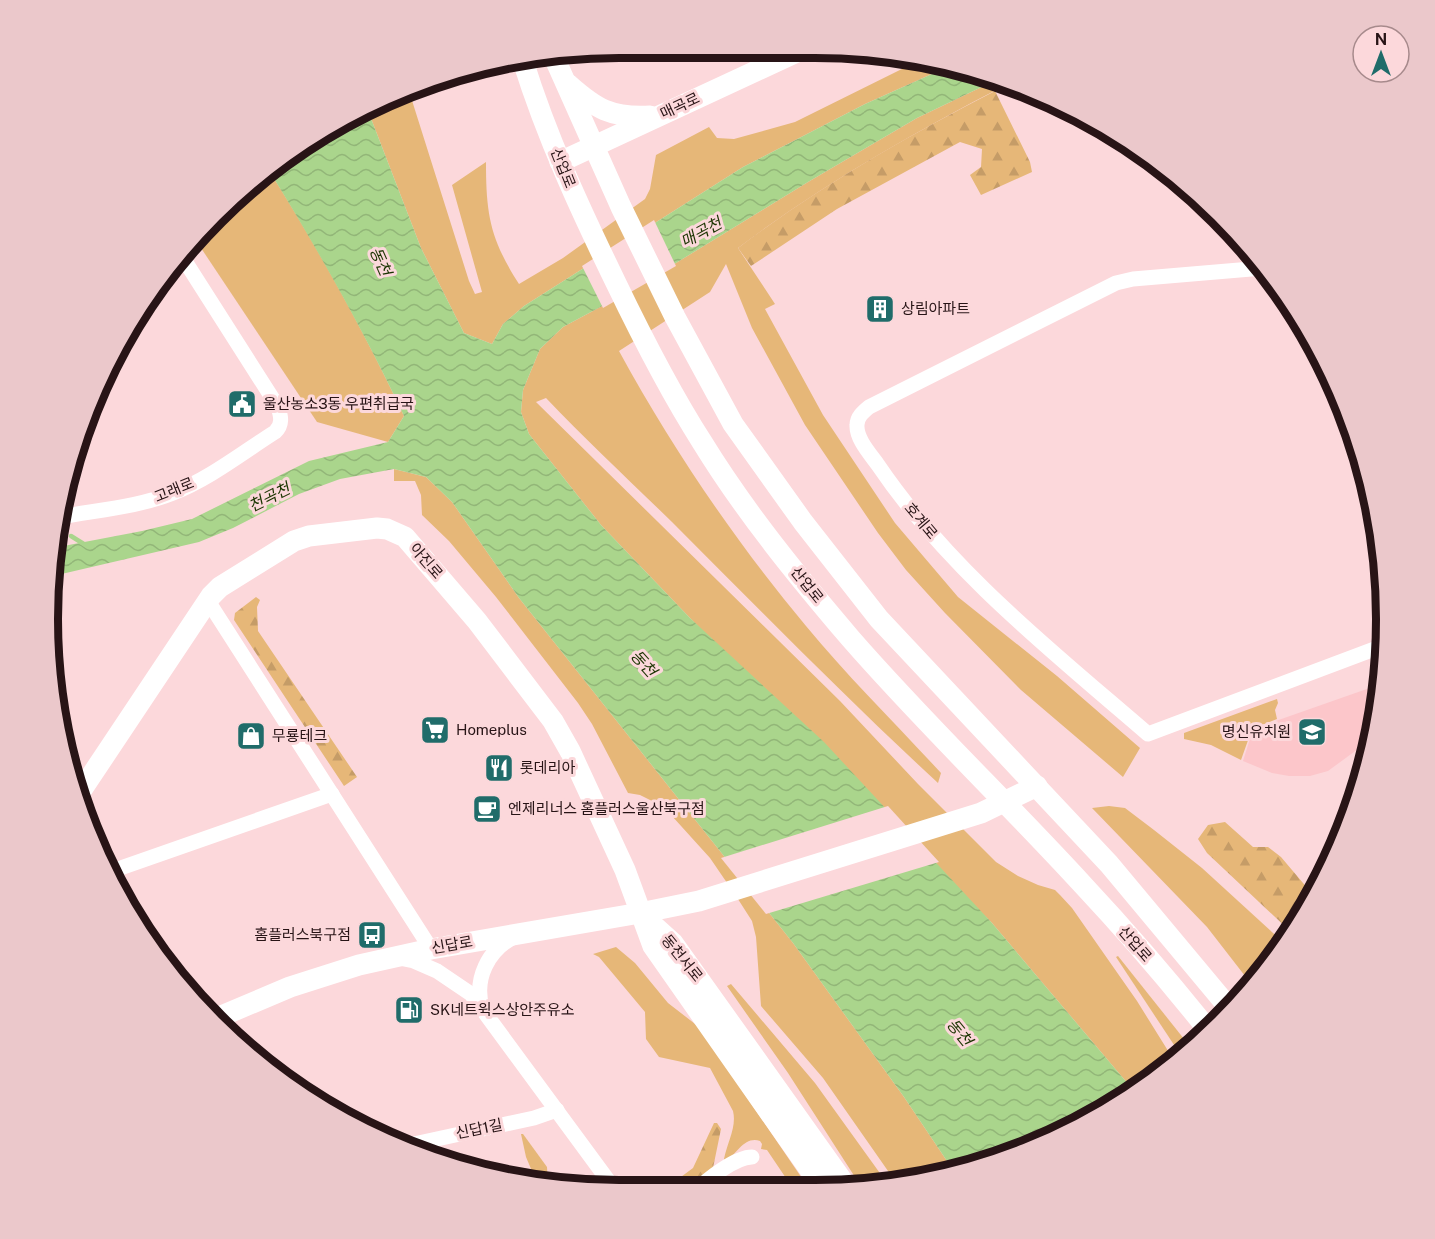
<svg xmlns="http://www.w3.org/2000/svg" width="1435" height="1239" font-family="'Public Sans','Noto Sans KR',sans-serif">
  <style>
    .built { fill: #fcc6ca }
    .grass { fill: #e6b778 }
    .forest { fill: url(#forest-firs) }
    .water { fill: url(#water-waves) }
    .pier { fill: #fcd8db }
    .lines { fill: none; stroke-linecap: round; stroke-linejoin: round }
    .stream { stroke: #aad58c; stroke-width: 4.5 }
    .street { stroke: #fff; stroke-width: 15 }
    .secondary { stroke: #fff; stroke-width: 21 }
    .labels { text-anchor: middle; stroke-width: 6; stroke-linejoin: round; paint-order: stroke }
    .street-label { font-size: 15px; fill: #281416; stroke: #fcd8db }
    .poi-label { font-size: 15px; fill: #281416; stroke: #fcd8db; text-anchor: start }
    .water-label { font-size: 16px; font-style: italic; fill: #1a3400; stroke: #fcd8db }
    .rim { fill: none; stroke: #281416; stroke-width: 8 }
  </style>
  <defs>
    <pattern id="forest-firs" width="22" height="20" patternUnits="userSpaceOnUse" patternTransform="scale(1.5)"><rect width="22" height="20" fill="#e6b778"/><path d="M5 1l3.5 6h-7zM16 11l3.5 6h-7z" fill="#c59c67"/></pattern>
    <pattern id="water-waves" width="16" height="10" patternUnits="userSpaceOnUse" patternTransform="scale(1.5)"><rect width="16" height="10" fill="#aad58c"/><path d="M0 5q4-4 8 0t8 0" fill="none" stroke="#92b678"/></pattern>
  </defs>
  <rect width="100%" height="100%" fill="#fcd8db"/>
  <path class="built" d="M1381,684L1374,730L1358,749L1328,771L1310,776H1289L1272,773L1243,761L1253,729Z"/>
  <g class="grass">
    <path d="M918,61L943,69L865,104L743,167L524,306L503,324L492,344L464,333L421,248L372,121L365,108L409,91L469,281L475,294L482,292L452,185L486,162C486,214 490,239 519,284L563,258L645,199L650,189L656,155L709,127L717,138L734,139L795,122Z"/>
    <path d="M990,83L1002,87C911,134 820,186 738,248L775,304L765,309L823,415L895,523L958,597L1057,676L1140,748L1123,777L1021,690L945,613L906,570L878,533L805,425L752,328L726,264L710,292L619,351C672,448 735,541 806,626C848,677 896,724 941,773L938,783C847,699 760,610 672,522C630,481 587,441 546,398L536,402L840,701L918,784L996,862L1018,876L1038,885L1055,890L1060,895L1072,908L1137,1001L1175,1062L1134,1091L992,923L690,618L601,525L529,434L521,412L523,390L540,349L563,327L632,290L808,182L917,118Z"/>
    <path d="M270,172C319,250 365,333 404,416L388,442L317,422L197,242L243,190Z"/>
    <path d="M394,469L426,477L452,502L519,598L793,943L904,1097L953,1170L895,1181L823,1078L761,1006L756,937L752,921L736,896L710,858L672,816L654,802L640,795L628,793L592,724L578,703L496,597L449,541L422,515L421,495L415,481H394Z"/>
    <path d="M1277,699L1278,703L1275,710L1277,719L1252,729L1241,760L1211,745L1184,739V733Z"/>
    <path d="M1109,806L1125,808L1154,830L1202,868L1284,943L1269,967L1252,985L1207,927L1092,808Z"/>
    <path d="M616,947L635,963L668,1003L699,1027L810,1190H794L767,1150L761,1149L762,1144L760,1141C745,1136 737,1153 726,1162L724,1159C727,1143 737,1127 733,1111L710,1068L659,1057L646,1039L645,1012L599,957L593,954Z"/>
    <path d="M1118,956L1192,1049L1182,1057L1116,957Z"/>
    <path d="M731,984L815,1083L887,1183L862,1188L788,1073L727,986Z"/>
    <path d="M521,1134H523L547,1167L548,1184L537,1183L526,1157Z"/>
  </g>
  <g class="forest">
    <path d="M995,91L1030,162L1032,172L981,195L970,175L981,167L982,149L960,142L837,209L751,266L738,248C817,188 907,136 995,91Z"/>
    <path d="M256,597L260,600L257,607L258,631L357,777L344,786L234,620L235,613Z"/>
    <path d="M1225,822L1253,847H1268L1281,857L1314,896L1291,932L1207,853L1198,839L1208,825Z"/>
    <path d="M714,1123H717L721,1129L713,1168L690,1191H662L693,1168Z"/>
  </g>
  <path class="water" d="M943,69L990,83L917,118L808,182L632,290L563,327L540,349L523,390L521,412L529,434L601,525L690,618L824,742L992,923L1134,1091L1102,1114L1000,1161L953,1170L904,1097L793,943L519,598L452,502L426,477L394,469L340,479L299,494L233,528L199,542L53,576V548L142,531L192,519L309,461L388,442L404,416C365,333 318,250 270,172L365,108L372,121L421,248L464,333L492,344L503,324L524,306L743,167L865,104Z"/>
  <g class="pier">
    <path d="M654,220L676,266L603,308L582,266Z"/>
    <path d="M888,806L939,862L766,914L721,858Z"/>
  </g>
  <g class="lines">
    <path class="stream" d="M71,536L87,546"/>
    <g class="street">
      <path d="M1263,268L1133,279L1116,283L869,407C863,412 857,417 857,425C856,439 871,455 878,465C950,571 1052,651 1148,734L1385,645"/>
      <path d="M60,517C97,510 138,507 173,493C209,479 242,453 275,432C283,425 281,416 278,407L183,258"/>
      <path d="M208,601L431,949"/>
      <path d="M112,871L332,794"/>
      <path d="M399,958L414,961L437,971L471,994L610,1183"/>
      <path d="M482,1007C474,979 488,950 514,937"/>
      <path d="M400,1147L534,1118L557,1110"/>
      <path d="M696,1191C707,1179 736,1157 752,1157"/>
    </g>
    <g class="secondary">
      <path d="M554,57L621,207L675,317L733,424L803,522L879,619L1109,864L1230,1009"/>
      <path d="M523,61C547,138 581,211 616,283C642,337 670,392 702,442C745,512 798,577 851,639C925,724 1007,802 1083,885C1127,932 1169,981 1209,1031"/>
      <path d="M568,84C596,109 611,118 650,116"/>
      <path d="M560,162L799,51"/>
      <path d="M77,797L211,596L220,587L294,541L309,536L377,528L387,529L405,537L477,621L553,721L570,751L625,870L653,946L824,1190"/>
      <path d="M643,916L673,943L849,1190"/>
      <path d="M212,1020L290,987L359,965L431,949L640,913L699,901L981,813L1037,786"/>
    </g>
  </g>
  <defs>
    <g id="building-square" transform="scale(1.5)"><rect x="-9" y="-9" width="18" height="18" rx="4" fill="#206c6a" stroke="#fcd8db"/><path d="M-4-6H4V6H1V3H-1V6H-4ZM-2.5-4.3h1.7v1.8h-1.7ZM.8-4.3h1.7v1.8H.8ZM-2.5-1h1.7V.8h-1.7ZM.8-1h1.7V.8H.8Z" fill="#fff"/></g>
    <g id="civic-square" transform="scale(1.5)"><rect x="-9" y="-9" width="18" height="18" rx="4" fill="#206c6a" stroke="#fcd8db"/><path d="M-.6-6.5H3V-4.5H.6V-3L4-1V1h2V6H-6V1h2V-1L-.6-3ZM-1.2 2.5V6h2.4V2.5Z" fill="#fff"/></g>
    <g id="supermarket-square" transform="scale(1.5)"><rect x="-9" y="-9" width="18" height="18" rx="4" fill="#206c6a" stroke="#fcd8db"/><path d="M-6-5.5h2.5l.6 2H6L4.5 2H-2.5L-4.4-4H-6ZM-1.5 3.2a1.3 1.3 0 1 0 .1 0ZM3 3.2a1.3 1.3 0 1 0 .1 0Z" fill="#fff"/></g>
    <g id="school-square" transform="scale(1.5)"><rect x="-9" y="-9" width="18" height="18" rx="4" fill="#206c6a" stroke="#fcd8db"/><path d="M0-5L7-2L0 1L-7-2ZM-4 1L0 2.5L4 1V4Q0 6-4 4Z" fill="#fff"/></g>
    <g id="shop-square" transform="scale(1.5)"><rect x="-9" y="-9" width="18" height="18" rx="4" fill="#206c6a" stroke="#fcd8db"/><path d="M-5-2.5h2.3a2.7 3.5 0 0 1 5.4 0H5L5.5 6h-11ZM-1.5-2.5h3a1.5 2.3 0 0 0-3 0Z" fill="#fff"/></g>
    <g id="restaurant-square" transform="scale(1.5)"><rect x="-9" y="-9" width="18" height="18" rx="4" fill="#206c6a" stroke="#fcd8db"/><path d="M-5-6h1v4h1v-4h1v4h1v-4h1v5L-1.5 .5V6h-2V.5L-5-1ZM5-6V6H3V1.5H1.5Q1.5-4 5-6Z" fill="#fff"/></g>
    <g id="cafe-square" transform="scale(1.5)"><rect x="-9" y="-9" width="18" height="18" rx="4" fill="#206c6a" stroke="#fcd8db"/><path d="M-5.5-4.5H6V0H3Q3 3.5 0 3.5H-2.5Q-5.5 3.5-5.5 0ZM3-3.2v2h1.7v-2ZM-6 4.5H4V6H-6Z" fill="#fff"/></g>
    <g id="bus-square" transform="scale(1.5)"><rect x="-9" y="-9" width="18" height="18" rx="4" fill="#206c6a" stroke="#fcd8db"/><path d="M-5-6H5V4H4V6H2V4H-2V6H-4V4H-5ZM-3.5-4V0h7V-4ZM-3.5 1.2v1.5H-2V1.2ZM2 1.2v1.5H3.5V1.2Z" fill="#fff"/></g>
    <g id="fuel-square" transform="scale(1.5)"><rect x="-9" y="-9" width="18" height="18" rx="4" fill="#206c6a" stroke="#fcd8db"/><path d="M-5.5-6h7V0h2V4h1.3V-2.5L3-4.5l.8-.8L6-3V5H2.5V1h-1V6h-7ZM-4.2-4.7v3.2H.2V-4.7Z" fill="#fff"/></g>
  </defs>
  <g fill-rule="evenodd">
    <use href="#building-square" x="880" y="309"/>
    <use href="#civic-square" x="242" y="404"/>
    <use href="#supermarket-square" x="435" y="730"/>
    <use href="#school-square" x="1312" y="732"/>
    <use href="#shop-square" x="251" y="736"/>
    <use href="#restaurant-square" x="499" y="768"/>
    <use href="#cafe-square" x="487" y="809"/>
    <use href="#bus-square" x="372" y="935"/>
    <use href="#fuel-square" x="409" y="1010"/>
  </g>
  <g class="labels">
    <g class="street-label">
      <text transform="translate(680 106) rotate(-25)" y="5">매곡로</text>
      <text transform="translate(563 168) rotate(68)" y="5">산업로</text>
      <text transform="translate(174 490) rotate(-22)" y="5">고래로</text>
      <text transform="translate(921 521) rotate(50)" y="5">호계로</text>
      <text transform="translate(426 561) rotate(49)" y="5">아진로</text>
      <text transform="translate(807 585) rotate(51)" y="5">산업로</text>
      <text transform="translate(1135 944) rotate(49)" y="5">산업로</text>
      <text transform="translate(452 945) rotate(-10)" y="5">신답로</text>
      <text transform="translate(682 958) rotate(51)" y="5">동천서로</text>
      <text transform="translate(479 1129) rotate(-11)" y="5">신답1길</text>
    </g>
    <g class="poi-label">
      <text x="901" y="314">상림아파트</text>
      <text x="263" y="409">울산농소3동 우편취급국</text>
      <text x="456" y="735">Homeplus</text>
      <text x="1291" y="737" text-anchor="end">명신유치원</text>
      <text x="272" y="741">무룡테크</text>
      <text x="520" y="773">롯데리아</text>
      <text x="508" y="814">엔제리너스 홈플러스울산북구점</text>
      <text x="351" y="940" text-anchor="end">홈플러스북구점</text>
      <text x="430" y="1015">SK네트윅스상안주유소</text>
    </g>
    <g class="water-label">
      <text transform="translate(701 232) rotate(-29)" y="6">매곡천</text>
      <text transform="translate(381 261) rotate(66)" y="6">동천</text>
      <text transform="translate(269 497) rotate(-27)" y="6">천곡천</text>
      <text transform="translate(644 663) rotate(48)" y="6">동천</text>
      <text transform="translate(960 1032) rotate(51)" y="6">동천</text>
    </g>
  </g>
  <path d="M0 0H1435V1239H0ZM619 58H815A561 561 0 0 1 1376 619V619A561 561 0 0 1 815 1180H619A561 561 0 0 1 58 619V619A561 561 0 0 1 619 58Z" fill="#ebc8cb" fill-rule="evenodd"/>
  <path class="rim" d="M619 58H815A561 561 0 0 1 1376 619V619A561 561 0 0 1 815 1180H619A561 561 0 0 1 58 619V619A561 561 0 0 1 619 58Z"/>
  <g transform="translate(1381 54)"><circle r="28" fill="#fcd8db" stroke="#a78a8c" stroke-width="1.5"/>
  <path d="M0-4.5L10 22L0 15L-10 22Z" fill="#206c6a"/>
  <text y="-9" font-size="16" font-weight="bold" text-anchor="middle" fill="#281416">N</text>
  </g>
</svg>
